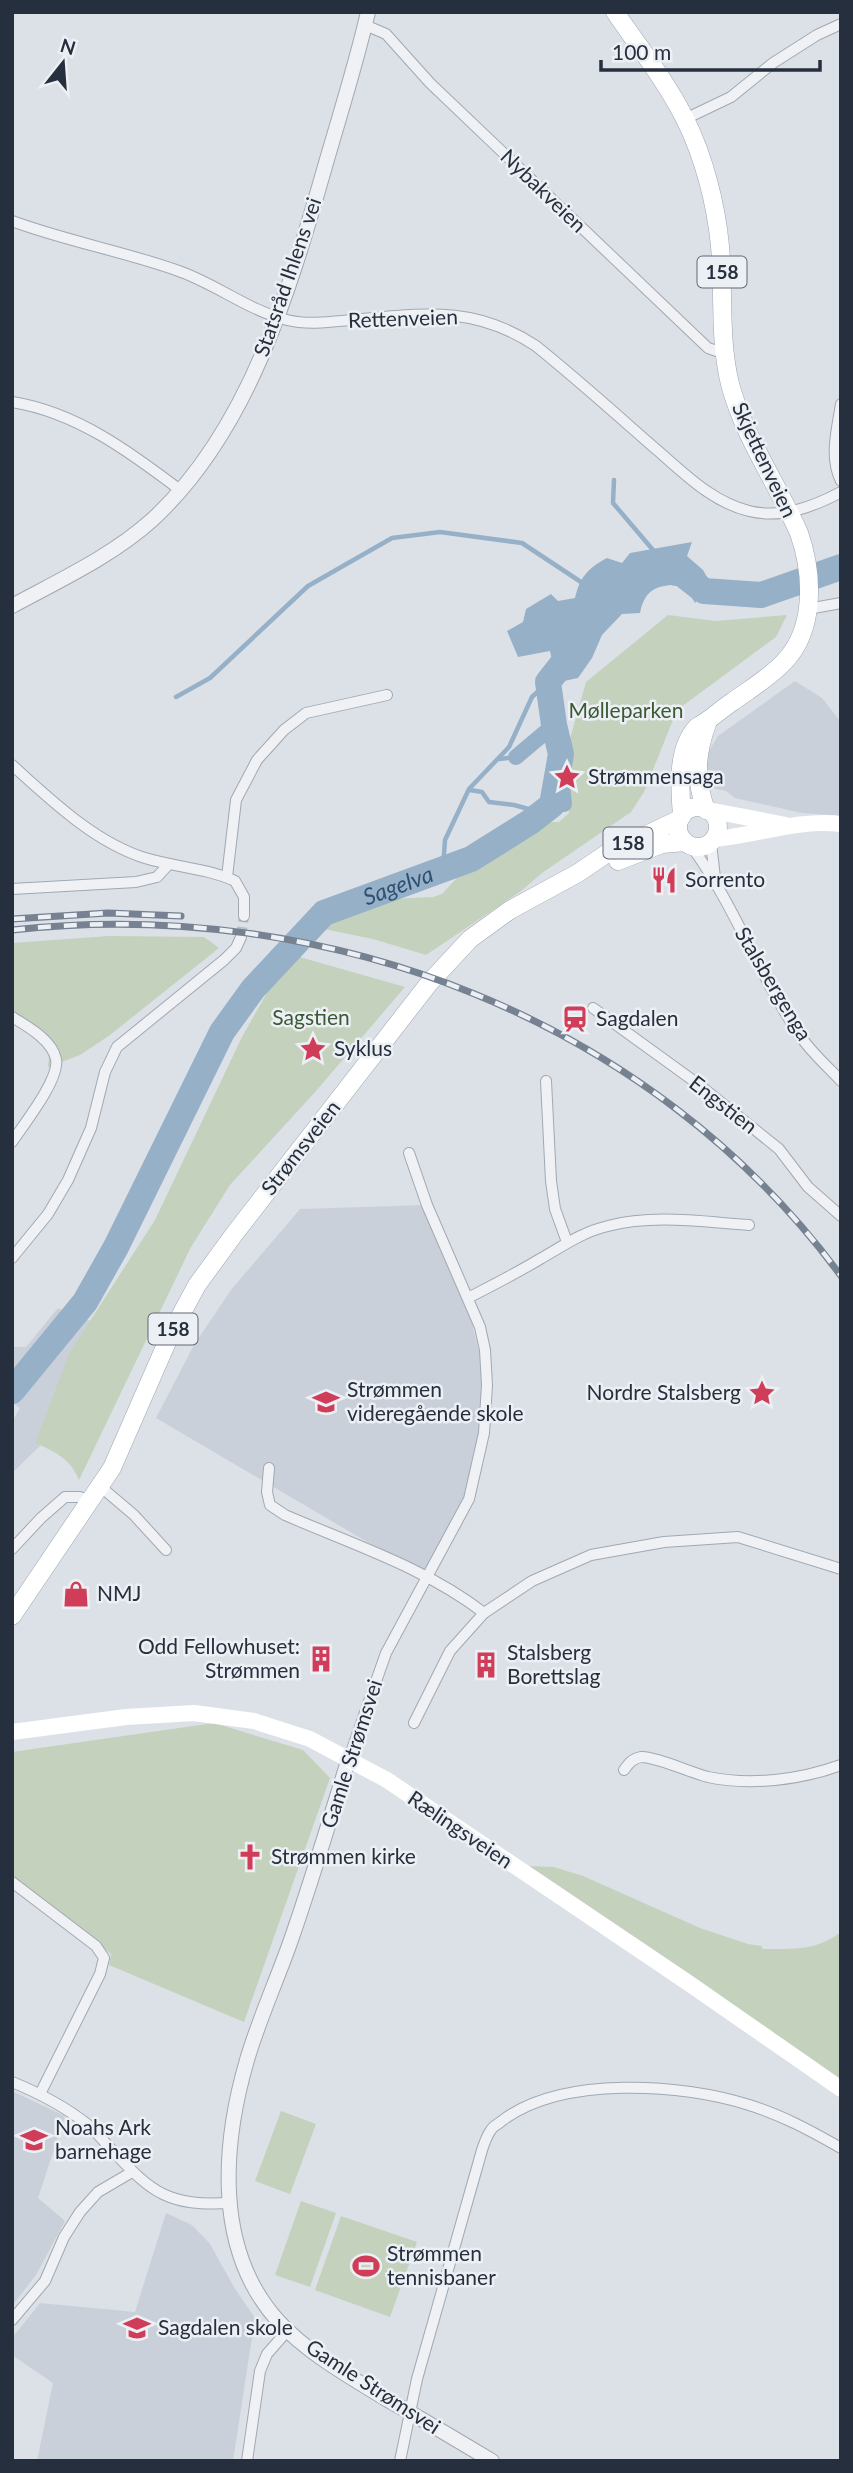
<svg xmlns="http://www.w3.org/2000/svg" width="853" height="2473" font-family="Lato,sans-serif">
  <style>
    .built { fill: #cad0d9 }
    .green { fill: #c3d1bd }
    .water { fill: #96b0c8 }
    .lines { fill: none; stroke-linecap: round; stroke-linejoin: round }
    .stream { stroke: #96b0c8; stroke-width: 4.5 }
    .canal { stroke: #96b0c8; stroke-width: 16 }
    .river { stroke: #96b0c8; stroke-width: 26 }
    .minor-tunnel { stroke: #b8bdc5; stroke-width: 10; stroke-dasharray: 10 5; stroke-linecap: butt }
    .minor-casing { stroke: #a2a8b1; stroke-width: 12 }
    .tertiary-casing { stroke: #a2a8b1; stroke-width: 16 }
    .primary-casing { stroke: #9ca6b3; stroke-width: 19 }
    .minor { stroke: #eff1f5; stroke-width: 10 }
    .tertiary { stroke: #eff1f5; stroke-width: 14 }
    .secondary { stroke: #fff; stroke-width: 16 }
    .primary { stroke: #fff; stroke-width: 18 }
    .rail-casing { stroke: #768191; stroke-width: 7 }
    .rail { stroke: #ecf0f5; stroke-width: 4.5; stroke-dasharray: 13; stroke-linecap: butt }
    .labels { text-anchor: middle; stroke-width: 5; stroke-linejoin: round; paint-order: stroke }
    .shield { fill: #ecf0f5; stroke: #616974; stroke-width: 2 }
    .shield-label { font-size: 19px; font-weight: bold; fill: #262f3d }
    .street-label { font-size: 21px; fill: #262f3d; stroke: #ecf0f5 }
    .park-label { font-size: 21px; fill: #3b5933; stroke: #ecf0f5 }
    .poi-label { font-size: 21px; fill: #262f3d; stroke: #ecf0f5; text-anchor: start }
    .water-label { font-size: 23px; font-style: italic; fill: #2f4f72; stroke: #ecf0f5 }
  </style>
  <rect width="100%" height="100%" fill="#dce1e7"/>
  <g class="built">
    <path d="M795,681L822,698L841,722V816L802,813L735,798L726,791L707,787L704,774L707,754L718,736Z"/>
    <path d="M427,1205L470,1315L487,1385L469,1499L427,1577L156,1418L194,1345L231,1290L300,1209Z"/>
    <path d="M58,1308L132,1337L43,1443L12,1473V1422L20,1408L12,1402V1347H26Z"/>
    <path d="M12,2091L65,2116L38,2198L65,2221L36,2275L12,2306Z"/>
    <path d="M166,2213L192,2225L210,2244L235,2289L255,2318L233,2461H37L53,2383L12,2355V2338L40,2303L135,2312Z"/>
  </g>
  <g class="green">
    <path d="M668,615L716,621L787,615L776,637L677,710L644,792L631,812L542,873L521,891L426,955L373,939L314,927L391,899L433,897L442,894L457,878L476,869L482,860L519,839L524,832L549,822H559L569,813L568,806L565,805L563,764L586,682Z"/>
    <path d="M109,936L204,937L219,948L110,1035L80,1055L48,1067L50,1047L12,1017V943Z"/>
    <path d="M289,954L405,987L316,1091L230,1185L191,1247L79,1480C71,1459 54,1451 35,1443L70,1352L155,1220L242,1037Z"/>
    <path d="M214,1723L303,1750L330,1778L244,2022L109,1965L111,1954L12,1876V1752Z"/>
    <path d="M527,1866L554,1867L583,1876L700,1928L748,1944L761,1946L763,1949C793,1949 816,1951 841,1932V2088Z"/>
    <path d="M281,2111L316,2124L290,2194L255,2181Z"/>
    <path d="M301,2201L336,2213L310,2287L275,2275Z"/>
    <path d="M341,2216L417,2242L390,2317L315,2290Z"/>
  </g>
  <path class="water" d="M692,542L687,556L703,570L711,584L695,603L684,583C659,587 646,585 640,613L622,614L602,635L592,658L578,678L559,682L542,672L552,660L550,651L518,657L507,631L523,622L526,609L551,594L558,601L575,598C580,577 588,568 607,558L622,563L630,553Z"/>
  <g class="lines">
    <g class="stream">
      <path d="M614,480L613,503L653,550L654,556"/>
      <path d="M176,697L210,678L308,586L392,538L440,532L522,543L584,584"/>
      <path d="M499,759L516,757"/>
      <path d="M470,790L482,792L489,802L514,805L543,813"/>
      <path d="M443,868L445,840L469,789L509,747L532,697L548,682"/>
    </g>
    <g class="canal">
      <path d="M516,757L554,725"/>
      <path d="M562,786L564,804"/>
    </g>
    <g class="river">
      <path d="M676,573H681L704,591L761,595L841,567"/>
      <path id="s1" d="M12,1391L85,1302L116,1247L222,1032L253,989L324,913L471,859L530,822L552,805L561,754L554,725L548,682L574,649"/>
    </g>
    <path class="minor-tunnel" d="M241,937L244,916"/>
    <g class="minor-casing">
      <g id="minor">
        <path d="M365,25L386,34L430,83L708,348L725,354"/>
        <path d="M685,119L731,97L773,63L817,35L841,24"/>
        <path d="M12,221C66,241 122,251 176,270C215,283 247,310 287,320C308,325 330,322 351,320C421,314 473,304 536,346C577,379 617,415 657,450C685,474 712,502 749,511C781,519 813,507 841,492"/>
        <path d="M12,402C76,412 130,452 180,490"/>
        <path d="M841,404C837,430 829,457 841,481"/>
        <path d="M808,609L841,603"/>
        <path d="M12,765C51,800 94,842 145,858C174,867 207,868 235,881L244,897V916"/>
        <path d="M711,843L715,878"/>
        <path d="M691,846C735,905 759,977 801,1037C812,1053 828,1067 841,1081"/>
        <path d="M227,877L236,800L257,760L284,730L306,713L387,695"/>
        <path d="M12,889L136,882L157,877L169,864"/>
        <path d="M593,1008L698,1084L779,1149L808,1187L841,1216"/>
        <path d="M12,1017C27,1026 52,1040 56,1059C60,1079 24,1124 12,1142"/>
        <path d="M546,1081L551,1181L555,1209L567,1242"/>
        <path d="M12,1258L48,1214L68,1180L91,1128L105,1072L117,1047L224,960L236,948L241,937"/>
        <path d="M468,1298C493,1285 517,1273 540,1259C563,1246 582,1232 608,1226C653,1214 703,1222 749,1225"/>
        <path d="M269,1468L267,1492L270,1505L285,1515C352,1544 426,1568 484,1613"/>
        <path d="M101,1487L134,1515L166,1550"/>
        <path d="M12,1549L41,1518L65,1497H80L91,1502"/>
        <path d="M414,1723L450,1651L484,1613L532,1581L591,1555L664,1542L738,1537L841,1569"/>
        <path d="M349,1758L386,1653L469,1499L484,1433L487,1385L485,1350L480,1327L427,1205L409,1153"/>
        <path d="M624,1770C629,1763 632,1759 641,1757C654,1756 692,1773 708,1777C750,1786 800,1780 841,1765"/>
        <path d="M12,1882L96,1946L104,1958L100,1974L40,2094"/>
        <path d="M12,2082C39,2093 64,2106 87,2124C96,2131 104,2142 113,2151C153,2194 169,2206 229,2203"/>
        <path d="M12,2320L45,2281L64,2237L80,2212L98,2192L132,2172"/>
        <path d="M247,2461L260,2371L267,2354L288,2330"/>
        <path d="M400,2461L417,2379L482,2150C484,2144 487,2135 491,2130C493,2126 500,2123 503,2120C562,2076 681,2083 749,2105C782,2115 811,2131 841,2148"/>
      </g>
    </g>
    <g class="tertiary-casing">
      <g id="tertiary">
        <path d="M12,606C60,580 112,556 152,520C252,428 292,281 328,156C342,108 357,60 368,12"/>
        <path d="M349,1758C330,1819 312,1880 291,1940C277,1980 259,2019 247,2060C222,2146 214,2251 279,2322C309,2354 349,2376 386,2399C422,2419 457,2440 492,2461"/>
      </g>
    </g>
    <g class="primary-casing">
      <g id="primary">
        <path d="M615,12C639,47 666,81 685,119C704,157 716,204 720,246C724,292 719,339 730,384C744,437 777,483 799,533C813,573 816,629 784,662C769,678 750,689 732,702C720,710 710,720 697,727C676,749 680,788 682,816"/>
        <circle cx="698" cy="827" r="20"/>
        <path d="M706,810C694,777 696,753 708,721"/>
        <path d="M618,861L662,844L685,842"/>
        <path d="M12,1616L112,1468L171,1333L197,1285L235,1233L430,982L470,939L510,910L578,873L606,854L680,819"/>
      </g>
    </g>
    <use href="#minor" class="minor"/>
    <use href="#tertiary" class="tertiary"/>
    <g class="secondary">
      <path d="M708,810L786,825"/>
      <path d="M715,839C757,835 798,819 841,824"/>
      <path d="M12,1732L126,1717L194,1713L254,1721L310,1739L387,1780L687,1982L841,2089"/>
    </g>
    <use href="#primary" class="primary"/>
    <g class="rail-casing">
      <g id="rail">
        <path d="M12,919L108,913L181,916"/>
        <path d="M12,930C326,895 652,1019 841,1276"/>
      </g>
    </g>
    <use href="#rail" class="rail"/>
  </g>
  <defs>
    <g id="sight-bare" transform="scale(2.1)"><path d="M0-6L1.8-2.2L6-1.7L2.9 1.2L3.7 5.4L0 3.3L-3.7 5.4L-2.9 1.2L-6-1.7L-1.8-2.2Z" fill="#d03d58" stroke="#ecf0f5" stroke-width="2.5" paint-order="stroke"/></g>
    <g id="restaurant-bare" transform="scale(2.1)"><path d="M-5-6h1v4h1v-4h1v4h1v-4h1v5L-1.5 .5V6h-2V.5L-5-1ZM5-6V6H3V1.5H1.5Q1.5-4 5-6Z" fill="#d03d58" stroke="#ecf0f5" stroke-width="2.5" paint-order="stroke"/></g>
    <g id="station-bare" transform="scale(2.1)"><path d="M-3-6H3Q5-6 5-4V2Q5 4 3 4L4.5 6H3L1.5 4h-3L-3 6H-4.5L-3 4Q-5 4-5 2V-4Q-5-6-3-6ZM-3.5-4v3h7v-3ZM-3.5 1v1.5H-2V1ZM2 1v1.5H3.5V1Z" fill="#d03d58" stroke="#ecf0f5" stroke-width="2.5" paint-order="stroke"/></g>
    <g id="school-bare" transform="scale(2.1)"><path d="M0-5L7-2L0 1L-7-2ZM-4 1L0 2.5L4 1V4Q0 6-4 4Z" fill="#d03d58" stroke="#ecf0f5" stroke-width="2.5" paint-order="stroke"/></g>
    <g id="shop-bare" transform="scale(2.1)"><path d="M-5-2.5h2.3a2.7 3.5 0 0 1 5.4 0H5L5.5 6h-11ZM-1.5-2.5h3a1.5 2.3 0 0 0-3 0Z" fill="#d03d58" stroke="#ecf0f5" stroke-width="2.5" paint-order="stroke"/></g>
    <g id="building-bare" transform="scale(2.1)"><path d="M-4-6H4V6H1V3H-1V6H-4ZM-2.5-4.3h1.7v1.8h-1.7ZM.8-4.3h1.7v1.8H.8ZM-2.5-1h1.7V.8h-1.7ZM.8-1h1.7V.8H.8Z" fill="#d03d58" stroke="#ecf0f5" stroke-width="2.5" paint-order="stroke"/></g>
    <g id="church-bare" transform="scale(2.1)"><path d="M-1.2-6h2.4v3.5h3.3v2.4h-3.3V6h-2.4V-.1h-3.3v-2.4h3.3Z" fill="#d03d58" stroke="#ecf0f5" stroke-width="2.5" paint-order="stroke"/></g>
    <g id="stadium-bare" transform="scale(2.1)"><path d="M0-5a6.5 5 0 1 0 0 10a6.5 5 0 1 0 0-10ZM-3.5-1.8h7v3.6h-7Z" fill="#d03d58" stroke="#ecf0f5" stroke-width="2.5" paint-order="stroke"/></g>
  </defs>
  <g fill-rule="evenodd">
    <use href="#sight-bare" x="567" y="777"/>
    <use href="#restaurant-bare" x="664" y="880"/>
    <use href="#station-bare" x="575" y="1019"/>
    <use href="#sight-bare" x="313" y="1049"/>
    <use href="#sight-bare" x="762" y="1393"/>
    <use href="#school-bare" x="326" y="1402"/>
    <use href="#shop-bare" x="76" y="1594"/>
    <use href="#building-bare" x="321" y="1659"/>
    <use href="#building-bare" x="486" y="1665"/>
    <use href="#church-bare" x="250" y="1857"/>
    <use href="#school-bare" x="34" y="2140"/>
    <use href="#stadium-bare" x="366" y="2266"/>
    <use href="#school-bare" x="137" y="2328"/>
  </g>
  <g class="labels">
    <g class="shield">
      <rect x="697.5" y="256.5" width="49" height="31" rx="5"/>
      <rect x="603.5" y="827.5" width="49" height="31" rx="5"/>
      <rect x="148.5" y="1313.5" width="49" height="31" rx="5"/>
    </g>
    <g class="shield-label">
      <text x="722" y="279">158</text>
      <text x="628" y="850">158</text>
      <text x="173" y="1336">158</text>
    </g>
    <g class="street-label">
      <text transform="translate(543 191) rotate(44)" y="7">Nybakveien</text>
      <text transform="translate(288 277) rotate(-71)" y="7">Statsråd Ihlens vei</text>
      <text transform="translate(403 319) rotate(-2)" y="7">Rettenveien</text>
      <text transform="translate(764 460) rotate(65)" y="7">Skjettenveien</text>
      <text transform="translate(773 984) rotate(59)" y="7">Stalsbergenga</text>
      <text transform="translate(723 1105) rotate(38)" y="7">Engstien</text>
      <text transform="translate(301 1148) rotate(-52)" y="7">Strømsveien</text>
      <text transform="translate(352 1754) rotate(-72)" y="7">Gamle Strømsvei</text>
      <text transform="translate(460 1830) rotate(34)" y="7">Rælingsveien</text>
      <text transform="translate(373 2387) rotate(33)" y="7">Gamle Strømsvei</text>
    </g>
    <g class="park-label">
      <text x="626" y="718">Mølleparken</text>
      <text x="311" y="1025">Sagstien</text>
    </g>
    <g class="poi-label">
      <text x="588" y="784">Strømmensaga</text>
      <text x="685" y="887">Sorrento</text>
      <text x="596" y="1026">Sagdalen</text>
      <text x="334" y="1056">Syklus</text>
      <text x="347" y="1397">Strømmen<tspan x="347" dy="24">videregående skole</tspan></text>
      <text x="741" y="1400" text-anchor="end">Nordre Stalsberg</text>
      <text x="97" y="1601">NMJ</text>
      <text x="300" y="1654" text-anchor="end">Odd Fellowhuset:<tspan x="300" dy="24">Strømmen</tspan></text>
      <text x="507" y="1660">Stalsberg<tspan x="507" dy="24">Borettslag</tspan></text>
      <text x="271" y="1864">Strømmen kirke</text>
      <text x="55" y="2135">Noahs Ark<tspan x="55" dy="24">barnehage</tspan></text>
      <text x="387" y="2261">Strømmen<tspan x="387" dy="24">tennisbaner</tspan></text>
      <text x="158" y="2335">Sagdalen skole</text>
    </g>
    <g class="water-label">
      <text dy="8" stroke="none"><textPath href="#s1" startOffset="654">Sagelva</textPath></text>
    </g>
  </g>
  <rect width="853" height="2473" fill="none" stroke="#262f3d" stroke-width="28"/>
  <g transform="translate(63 63) rotate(17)" stroke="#ecf0f5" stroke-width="5" paint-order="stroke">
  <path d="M0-5L12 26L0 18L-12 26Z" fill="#262f3d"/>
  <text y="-10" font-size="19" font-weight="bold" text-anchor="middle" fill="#262f3d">N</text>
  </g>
  <path d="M601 60v10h219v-10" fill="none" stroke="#262f3d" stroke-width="3.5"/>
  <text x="612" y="60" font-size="21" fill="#262f3d" stroke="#ecf0f5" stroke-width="5" paint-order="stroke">100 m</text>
</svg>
